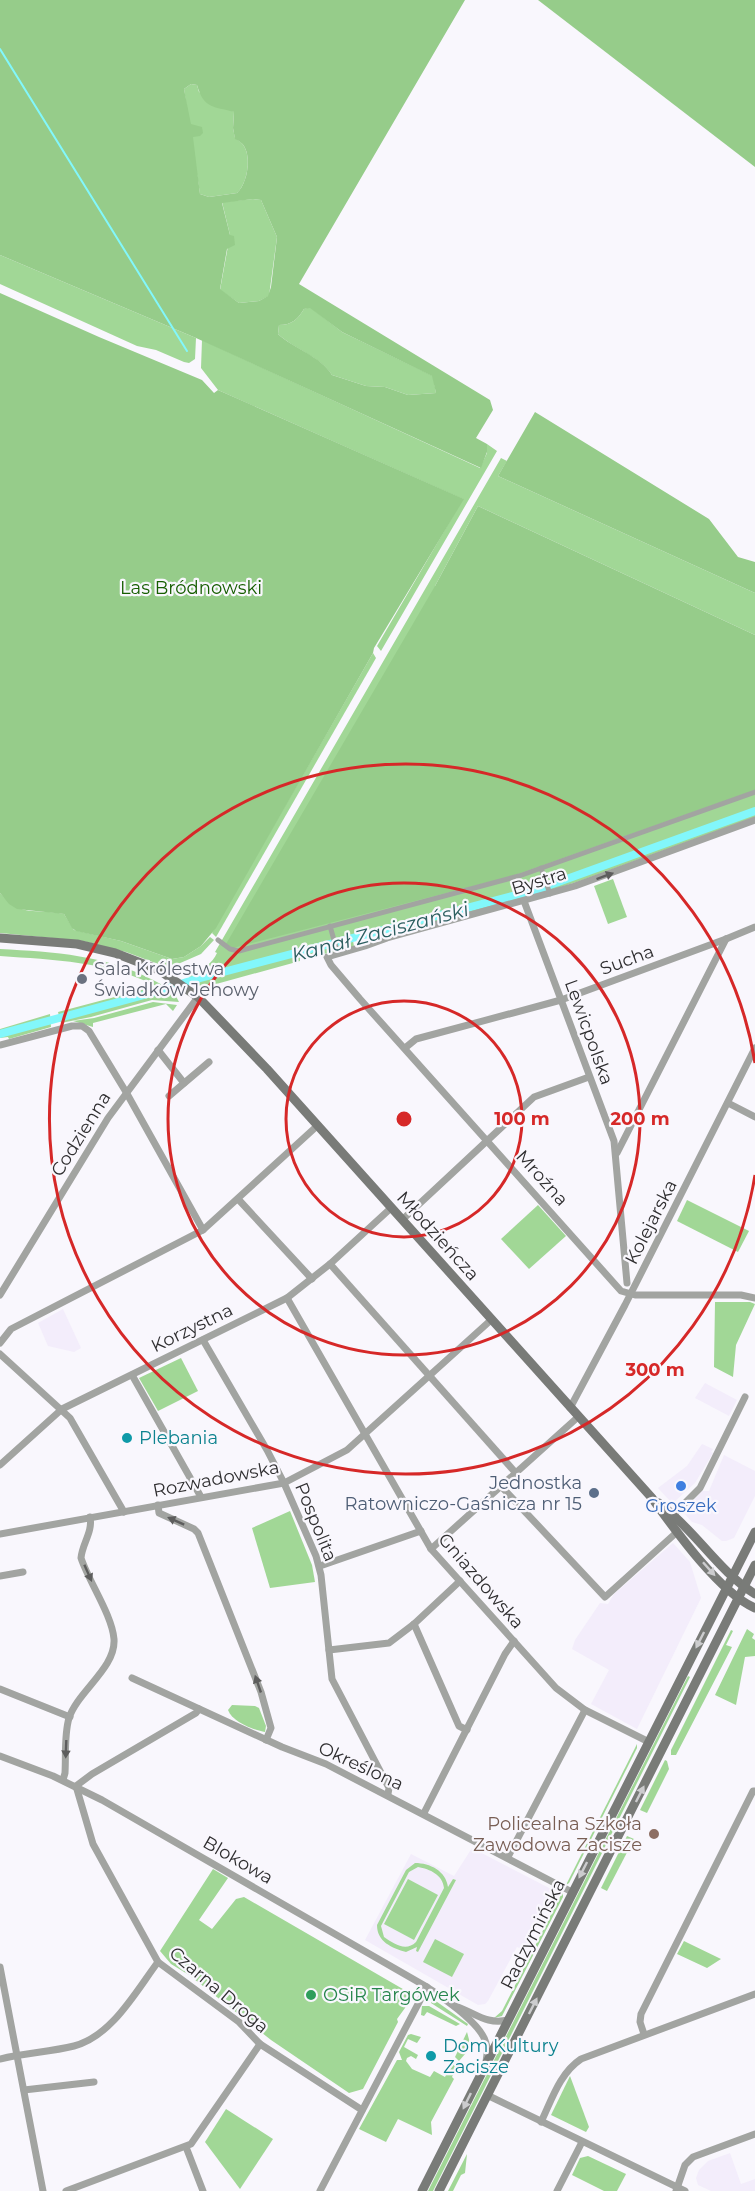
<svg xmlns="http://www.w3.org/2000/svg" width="755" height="2191" font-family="Montserrat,sans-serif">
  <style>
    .built { fill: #f3edfb }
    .green { fill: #a1d796; fill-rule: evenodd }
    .forest { fill: #96cc8a; fill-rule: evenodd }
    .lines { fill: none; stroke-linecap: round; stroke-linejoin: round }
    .stream { stroke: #82f7fb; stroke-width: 2 }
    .canal { stroke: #82f7fb; stroke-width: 8 }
    .pedestrian { stroke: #a2a4a1; stroke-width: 5 }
    .minor { stroke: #a2a4a1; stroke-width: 7 }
    .secondary { stroke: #797b78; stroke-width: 9 }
    .oneway { fill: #5d5d5d }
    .oneway2 { fill: #ccccce }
    .ring { fill: none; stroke: #d62828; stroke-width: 3 }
    .worship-dot { fill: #6b7280; stroke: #f9f7fd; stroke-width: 2 }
    .culture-dot { fill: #0f9aa8; stroke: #f9f7fd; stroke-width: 2 }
    .shop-dot { fill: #3f7fe0; stroke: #f9f7fd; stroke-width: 2 }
    .service-dot { fill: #5c6f8a; stroke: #f9f7fd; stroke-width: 2 }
    .education-dot { fill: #8d6e63; stroke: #f9f7fd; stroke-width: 2 }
    .leisure-dot { fill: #2e9e5b; stroke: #f9f7fd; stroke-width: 2 }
    .labels { text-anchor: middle; stroke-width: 4.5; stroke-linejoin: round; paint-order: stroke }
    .park-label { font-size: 18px; fill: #165d00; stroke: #f9f7fd }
    .street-label { font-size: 18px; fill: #2f2e30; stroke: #f9f7fd }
    .worship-label { font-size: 18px; fill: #5b616d; stroke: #f9f7fd; text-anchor: start }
    .culture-label { font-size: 18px; fill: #0d838f; stroke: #f9f7fd; text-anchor: start }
    .service-label { font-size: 18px; fill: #4e5e75; stroke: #f9f7fd; text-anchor: end }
    .shop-label { font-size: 18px; fill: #366cbe; stroke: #f9f7fd }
    .education-label { font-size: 18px; fill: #785e54; stroke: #f9f7fd; text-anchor: end }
    .leisure-label { font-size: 18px; fill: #27864d; stroke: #f9f7fd; text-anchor: start }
    .water-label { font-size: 20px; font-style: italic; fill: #2c5e60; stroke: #f9f7fd }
    .centre { fill: #d62828; stroke: #f9f7fd; stroke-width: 3 }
    .ring-label { font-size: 18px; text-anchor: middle; font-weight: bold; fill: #d62828; stroke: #f9f7fd; stroke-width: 4.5; stroke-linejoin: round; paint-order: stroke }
  </style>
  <rect width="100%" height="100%" fill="#f9f7fd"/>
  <g class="built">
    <path d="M63,1309L81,1348L74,1352L48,1346L38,1323Z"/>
    <path d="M705,1383L737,1400L729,1416L695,1398Z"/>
    <path d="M702,1444L713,1449L711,1452L713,1453L695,1483L674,1502H671L658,1488L687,1466Z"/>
    <path d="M724,1455L755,1471V1496L734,1538L726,1541H722L702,1525L692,1522L684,1513L685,1510L702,1491H709Z"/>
    <path d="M673,1543L690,1562L701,1598L637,1729L591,1704L609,1670L572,1649L575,1640L600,1603L608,1604L614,1594Z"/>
    <path d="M472,1848L555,1891L524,1950L517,1947L488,2001L485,2004L478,2005L365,1940L411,1854L454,1876Z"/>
    <path d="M730,2153L741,2184L755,2179V2191H711L698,2185L696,2178L699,2170L708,2161Z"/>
  </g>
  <g class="green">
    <path d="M191,84L197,85L199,92L234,112L233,128L235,138C239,141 243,143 245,148C251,160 247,184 237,193L209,197L200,194L184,89Z"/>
    <path d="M253,199L261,200L277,237L269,296L259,301L239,303L220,290L230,235L222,202Z"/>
    <path d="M0,255L196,338L195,359L189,363L184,362L156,350L137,346L0,284Z"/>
    <path d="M310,307L342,332L433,376L436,393L408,395L385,387L366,386L332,375C321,357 294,349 278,334L279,325C292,325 298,319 304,309Z"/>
    <path d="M202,340L480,468L487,453V444L497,451L381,651L377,646L463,499L218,390L201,368Z"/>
    <path d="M501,458L507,461L498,476L755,593V635L478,506L435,586L755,790V810L539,887L192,979L182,972L191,967L194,973C204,968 212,964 217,953L215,952Z"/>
    <path d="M373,653L376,658L216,937L212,933Z"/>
    <path d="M755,812V817L577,882L551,890L550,886Z"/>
    <path d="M613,879L627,917L608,924L594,886Z"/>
    <path d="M545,888L546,891L396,933L395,929L353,940L354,947L340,951L338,943Z"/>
    <path d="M0,893C21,918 35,908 64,914L74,930L121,941L172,959L184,957L201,946L210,937L214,940L201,954L178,964L166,967L126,952L83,941L0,933Z"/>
    <path d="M333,944L335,952L300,958V961L209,986L205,990L194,981Z"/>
    <path d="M0,949C54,952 107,955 155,981C165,986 175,992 179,1002L152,1000L91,1017L61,1023L58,1012L156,986C107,961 54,960 0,956Z"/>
    <path d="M153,1002L177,1005L173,1011L166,1004L93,1023V1027L73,1021L94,1018Z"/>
    <path d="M50,1014L51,1027L9,1039L8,1037L0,1038V1029Z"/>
    <path d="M687,1200L749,1231L738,1252L677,1221Z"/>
    <path d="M538,1205L566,1236L529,1269L501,1239Z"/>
    <path d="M715,1302H750L755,1304L736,1345L733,1377L714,1367Z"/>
    <path d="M181,1358L198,1391L158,1411L139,1378Z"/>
    <path d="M290,1511L312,1565L315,1582L270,1588L252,1528Z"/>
    <path d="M747,1629L754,1634L752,1638L755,1640V1656L745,1657L736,1705L715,1695Z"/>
    <path d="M731,1630L733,1631L726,1645L732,1647L676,1755H671V1750Z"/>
    <path d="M688,1676L690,1677L433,2191H428Z"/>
    <path d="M232,1705L255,1706L259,1708L266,1726L265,1732C254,1730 232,1722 228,1710Z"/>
    <path d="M637,1744V1748L629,1764L569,1883L566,1885Z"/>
    <path d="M665,1760L667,1761L669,1769L647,1813L640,1810Z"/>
    <path d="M627,1836L634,1839L607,1891L601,1888Z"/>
    <path d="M415,1863C430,1863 446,1871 448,1887L453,1879L456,1880L418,1952L416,1951L417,1947L406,1952C392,1948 377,1942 377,1925L406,1870ZM418,1867C430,1869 443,1875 444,1888L416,1942C406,1952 394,1944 384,1937L381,1926L409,1872Z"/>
    <path d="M213,1869L228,1878L199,1920L212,1929L236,1899L244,1897L408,1992L410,1997L405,2008L397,2019L398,2022L363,2089L349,2093L271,2040L189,1975L171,1964L160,1951Z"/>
    <path d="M408,1879L438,1895L414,1940L384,1924Z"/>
    <path d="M563,1891V1897L502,2016L494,2018L502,2011Z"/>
    <path d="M435,1939L464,1954L452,1977L423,1962Z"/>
    <path d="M684,1941L688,1943L721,1959L707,1968L677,1954Z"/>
    <path d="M433,1999L468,2024L467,2026L431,2003Z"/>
    <path d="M422,2006H429L460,2024L456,2026L427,2012L424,2016L421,2015Z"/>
    <path d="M467,2032L471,2047L459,2061L455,2057Z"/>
    <path d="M411,2034L421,2037L417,2043L408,2039L404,2047L418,2055L416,2059L411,2056L407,2058L406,2061L412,2069L430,2077L434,2071L445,2077L454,2059L458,2064L452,2077L454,2079L431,2122L432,2135L398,2119L386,2142L359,2129L397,2060H402L399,2052L408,2035Z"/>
    <path d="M570,2076L589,2127L586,2132L551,2115Z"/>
    <path d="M226,2109L273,2139L240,2189L205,2142Z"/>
    <path d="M467,2154L465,2173L461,2175L453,2191H448Z"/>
    <path d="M588,2156L626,2174L617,2191H604L572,2175L580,2158Z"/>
  </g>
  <g class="forest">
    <path d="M0,0H465L299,284L490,400L493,410L476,438L487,444V452L481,468L196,338L0,255ZM191,84L197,85C204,109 213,106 234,112L233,128L235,139C239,141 243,143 245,148C251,160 247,184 237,193L209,197L200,194L193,137L200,136L203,133L202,127L191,124L184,89ZM253,199L261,200L277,237L271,287L268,296L259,301L239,303L220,289L227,249L235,245L234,236L230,235L222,203ZM310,308L342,332L432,376L436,393L408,395L385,387L366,386L332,375C321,356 294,349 278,334L279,325C292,325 298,319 304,309Z"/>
    <path d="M538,0H755V167Z"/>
    <path d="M0,293L99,337L202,380L214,393L218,390L464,499L374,648L373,653L216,928L201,946L184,957L172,959L121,941L76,931L72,928L64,914L17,909L9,904L0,893Z"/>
    <path d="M535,412L709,519L738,557L755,562V593L498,476Z"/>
    <path d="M478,506L755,635V790L512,876L233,948L226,944L435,586Z"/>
  </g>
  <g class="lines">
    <path class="stream" d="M0,49L187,351"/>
    <path class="canal" d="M0,1034L159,991L193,980L539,889L755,811"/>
    <g class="pedestrian">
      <path d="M541,868L550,894"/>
      <path d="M330,926L338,954"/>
      <path d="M218,940L230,949L239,951L519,876L755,792"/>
    </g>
    <g class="minor">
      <path d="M755,820L575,886L387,938L365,946L327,957L331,965L360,999L621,1291L635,1295H741L755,1298"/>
      <path d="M524,901L614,1141L627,1283"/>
      <path d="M0,1045L72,1026H82L89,1031L126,1092L203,1230"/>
      <path d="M405,1048L416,1039L561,1000L726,939L755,927"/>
      <path d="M158,1050L184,1083"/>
      <path d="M169,1096L209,1062"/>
      <path d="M728,1103L755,1117"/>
      <path d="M617,1153L726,939"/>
      <path d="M238,1199L312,1279"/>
      <path d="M402,1220L534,1097L589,1077"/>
      <path d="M330,1264L515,1472"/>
      <path d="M0,1295L108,1118L198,997"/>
      <path d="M287,1298L431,1549L556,1688L585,1710L649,1742"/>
      <path d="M203,1340L267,1450L284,1483L316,1556L321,1575L332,1679L389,1788L388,1794"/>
      <path d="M0,1343L11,1329L203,1230L317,1126"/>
      <path d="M0,1354L70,1418L124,1512"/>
      <path d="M132,1375L201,1497"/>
      <path d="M570,1408L625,1305L755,1048"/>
      <path d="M0,1465L62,1409L287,1298L330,1264L391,1208"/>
      <path d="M500,1485L605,1597L677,1532"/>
      <path d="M158,1505L159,1513L194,1529L198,1533L261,1692L271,1728L266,1740"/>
      <path d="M674,1514L700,1488L745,1397"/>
      <path d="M0,1534L284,1483L347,1450L491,1320"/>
      <path d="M431,1549L578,1417"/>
      <path d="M320,1566L421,1531"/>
      <path d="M0,1576L23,1572"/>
      <path d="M414,1624L459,1726L467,1730"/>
      <path d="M329,1650L389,1643L414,1624L460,1581"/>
      <path d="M132,1678L282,1747L326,1764L572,1892"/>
      <path d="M0,1689L70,1717"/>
      <path d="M199,1709L196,1713L92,1774L76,1786L93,1844L158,1962L239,2022L260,2044L362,2110"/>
      <path d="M0,1756L53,1776L102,1800L427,1987C444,1999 481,2023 486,2043C488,2048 487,2056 486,2062"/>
      <path d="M63,1780L65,1773C66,1756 64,1735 69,1718C78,1691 116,1668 114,1639C112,1615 89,1582 81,1558C82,1544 93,1532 90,1517"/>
      <path d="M424,1813L505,1654L514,1641"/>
      <path d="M508,1857L585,1710"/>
      <path d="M0,1967L43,2191"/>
      <path d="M455,2006C476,2013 486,2025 508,2020"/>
      <path d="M644,2034L640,2022L641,2014L753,1791H755"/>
      <path d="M0,2059C24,2053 50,2052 74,2046C112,2036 136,1991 158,1962"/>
      <path d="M24,2090L94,2082"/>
      <path d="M487,2095L685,2191"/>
      <path d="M541,2122C552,2099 560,2073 581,2059L755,1994"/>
      <path d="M186,2147L203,2191"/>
      <path d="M66,2191L191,2144L260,2044"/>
      <path d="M320,2191L427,1987"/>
      <path d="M557,2191L582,2142"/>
      <path d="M676,2191L685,2165L693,2157L755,2134"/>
    </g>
    <g class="secondary">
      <path d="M0,938L77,944L115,953L159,970L198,997L267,1069L652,1498C675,1530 720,1593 755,1608"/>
      <path d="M659,1503C694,1529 719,1572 755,1594"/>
      <path d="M422,2191L755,1532"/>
      <path d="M439,2191L755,1565"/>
    </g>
  </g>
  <defs><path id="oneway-solid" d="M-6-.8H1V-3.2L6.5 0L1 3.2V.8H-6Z" transform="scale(1.5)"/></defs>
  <g class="oneway">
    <use href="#oneway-solid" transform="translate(605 876) rotate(-20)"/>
    <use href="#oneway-solid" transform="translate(176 1521) rotate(-156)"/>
    <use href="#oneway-solid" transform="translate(88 1573) rotate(66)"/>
    <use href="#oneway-solid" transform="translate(258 1684) rotate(-109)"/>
    <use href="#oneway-solid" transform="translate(66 1749) rotate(92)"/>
  </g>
  <g class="oneway2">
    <use href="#oneway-solid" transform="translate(709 1569) rotate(48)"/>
    <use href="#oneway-solid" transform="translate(700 1640) rotate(117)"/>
    <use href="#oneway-solid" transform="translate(640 1794) rotate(-63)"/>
    <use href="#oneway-solid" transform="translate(583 1870) rotate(117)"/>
    <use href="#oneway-solid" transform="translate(533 2006) rotate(-63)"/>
    <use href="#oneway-solid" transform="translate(467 2101) rotate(116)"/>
  </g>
  <g class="ring">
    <circle cx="404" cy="1119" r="118"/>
    <circle cx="404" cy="1119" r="236"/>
    <path d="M755 1175A355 355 0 1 1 755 1063"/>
  </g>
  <circle class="worship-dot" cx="82" cy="979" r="6"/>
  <g class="culture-dot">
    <circle cx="127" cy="1438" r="6"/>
    <circle cx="431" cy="2056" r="6"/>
  </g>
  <circle class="shop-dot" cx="681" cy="1486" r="6"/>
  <circle class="service-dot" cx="594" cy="1493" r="6"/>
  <circle class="education-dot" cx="654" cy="1834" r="6"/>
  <circle class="leisure-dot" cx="311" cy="1995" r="6"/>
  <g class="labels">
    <g class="park-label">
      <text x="191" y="594">Las Bródnowski</text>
    </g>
    <g class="street-label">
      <text transform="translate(539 881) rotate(-17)" y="6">Bystra</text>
      <text transform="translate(627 960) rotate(-20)" y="6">Sucha</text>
      <text transform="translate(589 1032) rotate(70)" y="6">Lewicpolska</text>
      <text transform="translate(81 1134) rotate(-58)" y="6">Codzienna</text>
      <text transform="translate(542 1178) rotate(48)" y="6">Mroźna</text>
      <text transform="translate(651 1222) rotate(-63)" y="6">Kolejarska</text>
      <text transform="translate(438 1236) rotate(48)" y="6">Młodzieńcza</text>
      <text transform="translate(192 1328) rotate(-26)" y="6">Korzystna</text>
      <text transform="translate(216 1479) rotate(-11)" y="6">Rozwadowska</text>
      <text transform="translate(316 1522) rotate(68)" y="6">Pospolita</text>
      <text transform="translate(481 1581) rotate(49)" y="6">Gniazdowska</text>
      <text transform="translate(361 1766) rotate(25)" y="6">Określona</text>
      <text transform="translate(238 1860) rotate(30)" y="6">Blokowa</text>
      <text transform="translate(533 1934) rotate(-63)" y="6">Radzymińska</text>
      <text transform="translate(219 1990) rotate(40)" y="6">Czarna Droga</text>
    </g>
    <g class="worship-label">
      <text x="94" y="975">Sala Królestwa<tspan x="94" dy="21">Świadków Jehowy</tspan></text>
    </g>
    <g class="culture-label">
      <text x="139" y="1444">Plebania</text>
      <text x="443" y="2052">Dom Kultury<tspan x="443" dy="21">Zacisze</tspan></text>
    </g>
    <g class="service-label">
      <text x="582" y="1489">Jednostka<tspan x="582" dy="21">Ratowniczo-Gaśnicza nr 15</tspan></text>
    </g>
    <g class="shop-label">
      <text x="681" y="1512">Groszek</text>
    </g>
    <g class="education-label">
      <text x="642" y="1830">Policealna Szkoła<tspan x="642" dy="21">Zawodowa Zacisze</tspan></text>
    </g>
    <g class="leisure-label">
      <text x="323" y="2001">OSiR Targówek</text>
    </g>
    <g class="water-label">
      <text transform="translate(380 932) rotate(-15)" y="7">Kanał Zaciszański</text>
    </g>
  </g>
  <circle cx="404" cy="1119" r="9" class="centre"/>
  <g class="ring-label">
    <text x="522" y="1125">100 m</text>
    <text x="640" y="1125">200 m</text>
    <text x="655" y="1376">300 m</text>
  </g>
</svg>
